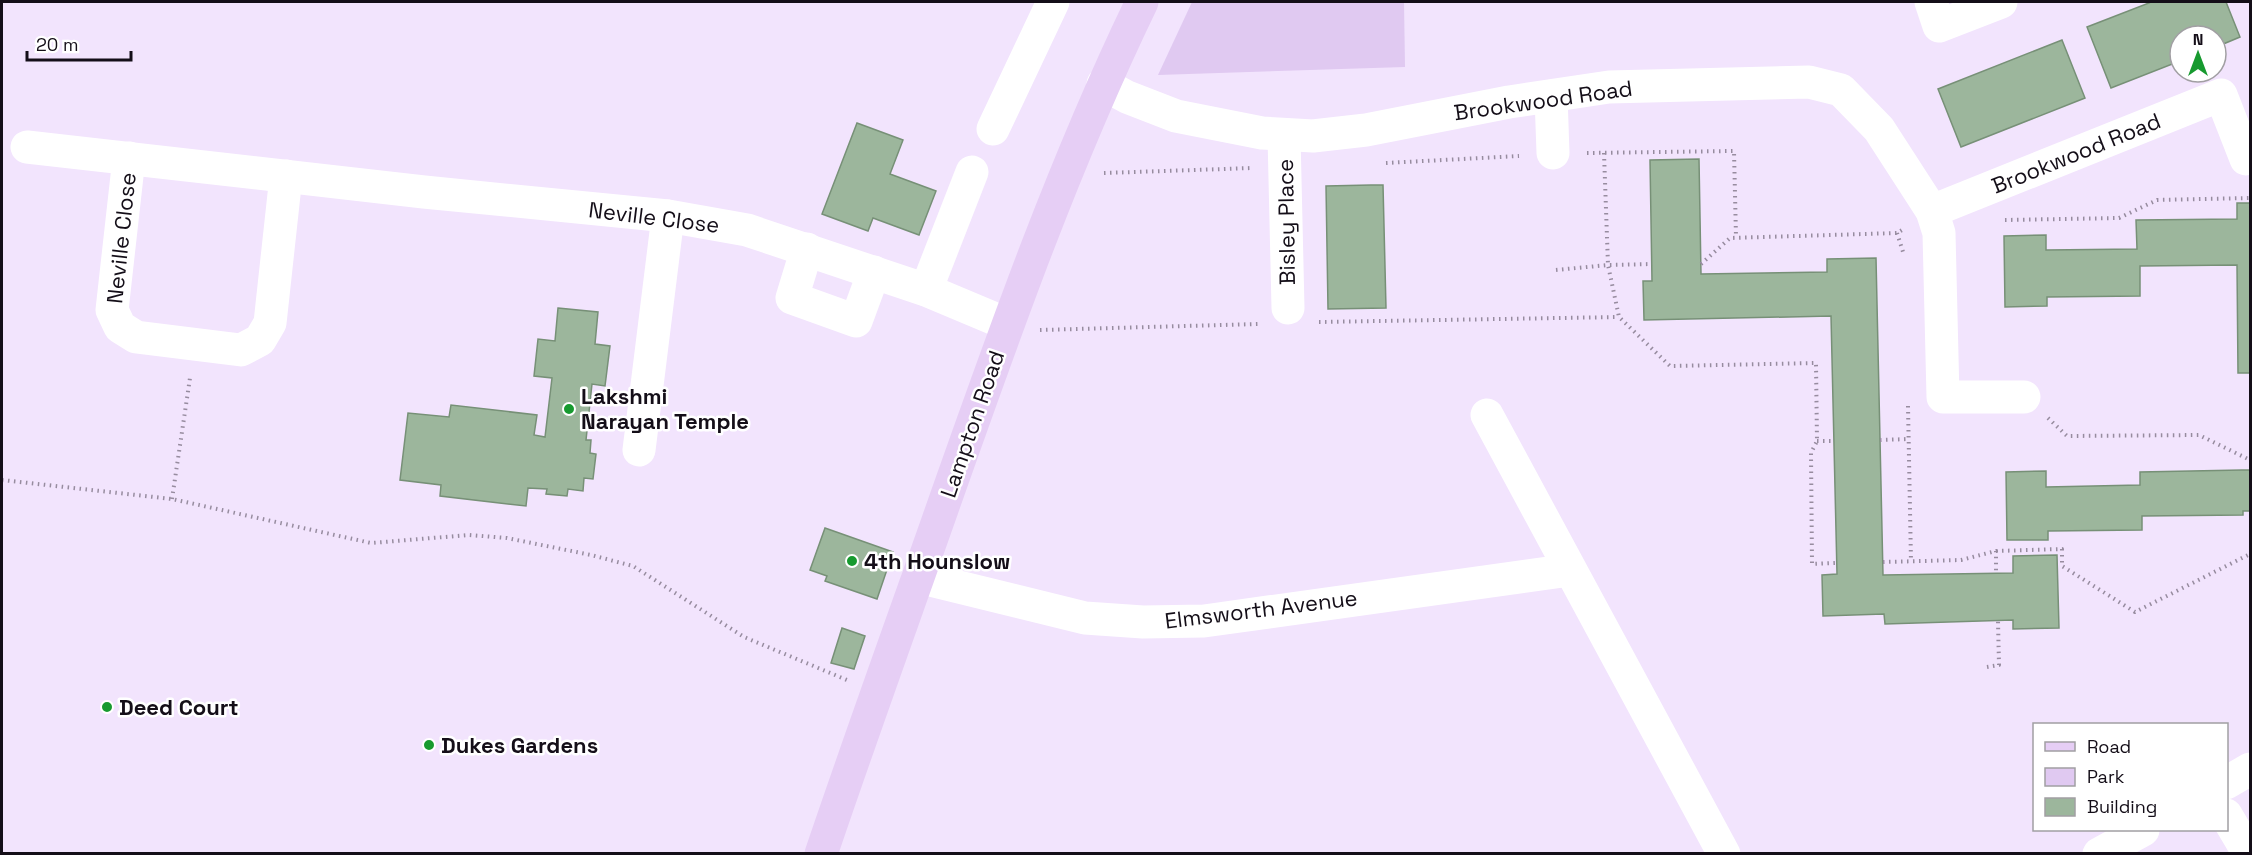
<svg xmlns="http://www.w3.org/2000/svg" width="2252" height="855" font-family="'Space Grotesk',sans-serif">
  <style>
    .green { fill: #e0c9f1 }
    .building { fill: #9cb69c; stroke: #779077; stroke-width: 1.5 }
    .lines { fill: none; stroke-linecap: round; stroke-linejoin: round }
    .path { stroke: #978c9f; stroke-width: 4; stroke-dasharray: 1.5 4.5; stroke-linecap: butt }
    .minor { stroke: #fff; stroke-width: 33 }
    .major { stroke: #e6cef5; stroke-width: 33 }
    .poi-dot { fill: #179a2f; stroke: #fff; stroke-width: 2 }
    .labels { text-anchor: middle; stroke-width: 5; stroke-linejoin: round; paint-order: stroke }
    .street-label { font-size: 22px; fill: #140e18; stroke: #fff }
    .poi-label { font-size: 22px; font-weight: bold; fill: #140e18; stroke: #fff; text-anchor: start }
  </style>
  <rect width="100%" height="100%" fill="#f2e4fd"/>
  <path class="green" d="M1192,2H1404L1405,67L1158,75Z"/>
  <g class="building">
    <path d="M2148,2H2226L2240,37L2216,47V36H2180V61L2111,88L2087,27L2149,3Z"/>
    <path d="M2062,40L2085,98L1961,147L1938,89Z"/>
    <path d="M857,123L903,140L890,174L936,191L919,235L873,218L868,231L822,214Z"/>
    <path d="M1699,159L1701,274L1827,272V259L1876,258L1883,575L2013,573V556L2057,555L2059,628L2013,629V620L1885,624L1884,614L1823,616L1822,575L1837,574L1831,316L1644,320L1643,281H1652L1650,160Z"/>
    <path d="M1371,185H1383L1386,308L1328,309L1326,186Z"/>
    <path d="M2237,203H2250V373H2238L2237,265L2140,266V296L2047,297V306L2005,307L2004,236L2046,235V250L2137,249L2136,220L2237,219Z"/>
    <path d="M558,308L598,312L595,344L610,346L605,386L592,384L586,440H591L590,453L596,454L593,479L584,478L583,491L568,489L567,496L546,494L547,489L528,488L526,506L440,496L441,485L400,480L408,413L449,417L451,405L537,415L534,435L545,437L552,378L534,376L538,339L555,341Z"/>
    <path d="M2242,470H2250V511H2243V515L2142,516V530L2048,531V540H2007L2006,472L2046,471V487L2140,485V472Z"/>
    <path d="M825,528L893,552L877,599L825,581L827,576L810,570Z"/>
    <path d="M842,628L865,636L854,669L831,663Z"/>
  </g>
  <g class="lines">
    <g class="path">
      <path d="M1587,153L1734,151L1736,237"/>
      <path d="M1604,153L1608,265L1652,264"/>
      <path d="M1386,163L1519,156"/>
      <path d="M1104,173L1253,168"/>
      <path d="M2005,220L2119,218L2157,200L2250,198"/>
      <path d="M1897,233L1904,255"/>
      <path d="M1701,264L1730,238L1897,233L1902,230"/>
      <path d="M1556,270L1608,265L1619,317L1670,366L1816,363L1817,441L1811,453L1812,564L1836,563"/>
      <path d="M1319,322L1619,317"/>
      <path d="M1040,330L1258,324"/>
      <path d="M1908,406L1911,562"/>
      <path d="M2048,418L2067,436L2199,435L2250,460"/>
      <path d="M1880,440L1909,439"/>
      <path d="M1817,441H1834"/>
      <path d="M2,480L172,499L371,543L469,535L507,538L591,555L633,566L744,637L847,680"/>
      <path d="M172,499L190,378"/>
      <path d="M1996,551L2062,549V566L2135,612L2250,554"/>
      <path d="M1883,562L1961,560L1996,551V573"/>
      <path d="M1987,667L1999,665L1998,621"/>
    </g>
    <g class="minor">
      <path d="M1931,2L1939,26L2001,2"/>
      <path d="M1103,84L1127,97L1176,116L1262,133L1313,136L1366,130L1509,102L1609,87L1809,82L1841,90L1879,129L1932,211L1939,233L1943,397H2024"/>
      <path d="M1551,96L1553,153"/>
      <path d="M993,129L1053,2"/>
      <path d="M1284,136L1288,308"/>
      <path d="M27,147L424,192L668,216L747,230L926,290L1007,324"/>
      <path d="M129,158L112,310L120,327L136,337L241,350L260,340L270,323L286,176"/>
      <path d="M1932,211L2221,95L2246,159"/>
      <path d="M807,249L792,298L856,321L874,272"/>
      <path d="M926,290L972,172"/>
      <path d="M1487,415L1724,854"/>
      <path d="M639,450L668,216"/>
      <path d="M918,577L1085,618L1143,622L1204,621L1570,570"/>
      <path d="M2226,783L2250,769"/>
      <path d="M2226,815L2249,854"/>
      <path d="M2099,854L2143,830"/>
    </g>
    <path class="major" d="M821,854C862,733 905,615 947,495C1006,328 1065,161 1142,2"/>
  </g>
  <g class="poi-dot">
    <circle cx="569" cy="409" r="6"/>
    <circle cx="852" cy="561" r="6"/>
    <circle cx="107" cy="707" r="6"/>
    <circle cx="429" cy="745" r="6"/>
  </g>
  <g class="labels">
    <g class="street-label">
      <text transform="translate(1543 100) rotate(-8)" y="8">Brookwood Road</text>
      <text transform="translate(2076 153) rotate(-22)" y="8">Brookwood Road</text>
      <text transform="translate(654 217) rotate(7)" y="8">Neville Close</text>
      <text transform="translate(1286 222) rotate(-91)" y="8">Bisley Place</text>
      <text transform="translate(121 238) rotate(-84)" y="8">Neville Close</text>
      <text transform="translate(972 424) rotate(-71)" y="8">Lampton Road</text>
      <text transform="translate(1261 609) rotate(-7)" y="8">Elmsworth Avenue</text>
    </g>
    <g class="poi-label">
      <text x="581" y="404">Lakshmi<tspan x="581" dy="25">Narayan Temple</tspan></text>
      <text x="864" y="569">4th Hounslow</text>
      <text x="119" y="715">Deed Court</text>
      <text x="441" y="753">Dukes Gardens</text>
    </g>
  </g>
  <rect width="2252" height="855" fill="none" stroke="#140e18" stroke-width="6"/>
  <rect x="2033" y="723" width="195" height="108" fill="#ffffff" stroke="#a19fa3" stroke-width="1.5"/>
  <rect x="2045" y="742" width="30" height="9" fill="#e6cef5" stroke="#a19fa3" stroke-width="1.5"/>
  <text x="2087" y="753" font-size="18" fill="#140e18">Road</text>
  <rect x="2045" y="768" width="30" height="18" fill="#e0c9f1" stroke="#a19fa3" stroke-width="1.5"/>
  <text x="2087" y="783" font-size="18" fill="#140e18">Park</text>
  <rect x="2045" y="798" width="30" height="18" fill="#9cb69c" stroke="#a19fa3" stroke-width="1.5"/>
  <text x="2087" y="813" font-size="18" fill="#140e18">Building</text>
  <g transform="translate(2198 54)"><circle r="28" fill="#ffffff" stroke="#a19fa3" stroke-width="1.5"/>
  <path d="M0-4.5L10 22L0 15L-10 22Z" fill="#179a2f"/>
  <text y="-9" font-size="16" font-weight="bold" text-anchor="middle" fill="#140e18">N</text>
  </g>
  <path d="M27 51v9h104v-9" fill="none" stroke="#140e18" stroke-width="3"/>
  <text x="36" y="51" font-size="18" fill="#140e18" stroke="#ffffff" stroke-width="4.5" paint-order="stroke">20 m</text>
</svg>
